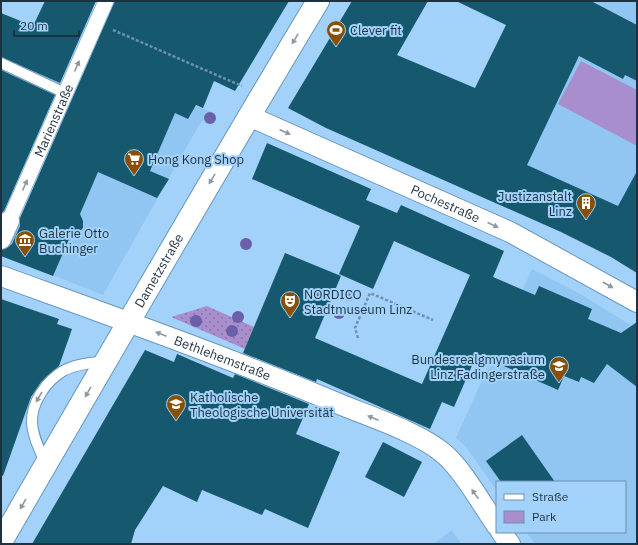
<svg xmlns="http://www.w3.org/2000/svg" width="638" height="545" font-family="'IBM Plex Sans',sans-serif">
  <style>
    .built { fill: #91c6f2 }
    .grass { fill: url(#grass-dots) }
    .park { fill: #a98ecd }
    .building { fill: #16596f }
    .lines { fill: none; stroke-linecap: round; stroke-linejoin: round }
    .service-casing { stroke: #6a97bd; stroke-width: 12 }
    .pedestrian-casing { stroke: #6a97bd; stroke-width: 16 }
    .minor-casing { stroke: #6a97bd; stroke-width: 22 }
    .secondary-casing { stroke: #6a97bd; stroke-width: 24 }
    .path { stroke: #6d91af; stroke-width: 2.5; stroke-dasharray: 3 2; stroke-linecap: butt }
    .service { stroke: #fff; stroke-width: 10 }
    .pedestrian { stroke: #fff; stroke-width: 15 }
    .minor { stroke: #fff; stroke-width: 20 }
    .secondary { stroke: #fff; stroke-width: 22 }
    .tree { fill: #6a5fa9 }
    .oneway { fill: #8e98a0 }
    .labels { text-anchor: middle; stroke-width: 4; stroke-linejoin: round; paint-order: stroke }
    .poi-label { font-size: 13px; fill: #1e3140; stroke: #a2d2fa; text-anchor: start }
    .street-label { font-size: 13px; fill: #1e3140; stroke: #a2d2fa }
  </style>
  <defs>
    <pattern id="grass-dots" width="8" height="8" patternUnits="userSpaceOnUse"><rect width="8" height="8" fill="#a98ecd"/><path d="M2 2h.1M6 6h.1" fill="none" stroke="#8975a8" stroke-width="1.8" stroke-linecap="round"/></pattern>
  </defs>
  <rect width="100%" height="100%" fill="#a2d2fa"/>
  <g class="built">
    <path d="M573,1H637V273L611,257L561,231L509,208L527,165L500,152Z"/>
    <path d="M92,62L211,112L199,125L103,295L4,256Z"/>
    <path d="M532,269L582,295L637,329V544H535L526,532H625V482H497V491L466,447L456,438Z"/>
    <path d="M452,530L461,544H433Z"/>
  </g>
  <path class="grass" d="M207,306L254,327L245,349L171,317Z"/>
  <path class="park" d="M581,61L637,90V146L558,104Z"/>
  <g class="building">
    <path d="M45,1H96L60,83L1,57V13L33,26Z"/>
    <path d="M115,1H289L235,91L214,81L203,108L196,105L188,119L175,113L150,171L169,179L157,198L98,172L80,214L83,221V228L79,232L70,237L53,276L1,256V250L7,248L12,244L20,226V218Z"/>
    <path d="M352,1H428L397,55L475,88L506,25L456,1H591L637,25V81L625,75L623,79L579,56L527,165L618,206L637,171V273L611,257L561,232L326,128L288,108Z"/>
    <path d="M1,70L55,95L4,211L1,213Z"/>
    <path d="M267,143L371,189L366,200L397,213L401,205L504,251L493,277L535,295L539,286L592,309L588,319L621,333L637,322V387L607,364L594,383L581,377L579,382L564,376L558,390L477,354L454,407L442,402L430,429L317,379L316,382L243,353L285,253L341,276L315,338L422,384L470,275L394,241L373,289L339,274L360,226L252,179Z"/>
    <path d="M1,299L59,319L57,324L72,329L59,366L41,382L31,397L3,476L1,475Z"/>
    <path d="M145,350L174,362L177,354L233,378L235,374L309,404L296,434L340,452L308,528L265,509L262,515L202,490L197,502L163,486L135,530L131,544H32Z"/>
    <path d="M522,435L555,482H501L486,461Z"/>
    <path d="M383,442L422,462L404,497L365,477Z"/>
  </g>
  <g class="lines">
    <g class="service-casing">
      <g id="service">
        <path d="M1,63L65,93"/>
        <path d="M46,464C40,451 33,437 32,423C31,403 46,381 63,371C75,364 91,363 105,361"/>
      </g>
    </g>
    <g class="pedestrian-casing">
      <g id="pedestrian">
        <path id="s1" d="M9,221L106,1"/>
      </g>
    </g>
    <g class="minor-casing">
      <g id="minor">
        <path id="s2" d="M249,116L510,232L637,302"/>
        <path d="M1,239L9,221"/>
        <path id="s3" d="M1,276C114,317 227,357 337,403C368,416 418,432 443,453C461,467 483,506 497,526"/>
        <path d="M501,532L510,544"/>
      </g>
    </g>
    <g class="secondary-casing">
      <g id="secondary">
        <path id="s4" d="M1,542C106,361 210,180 318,1"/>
      </g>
    </g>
    <g class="path">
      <path d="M113,30L242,86"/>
      <path d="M358,338L355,328L370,293L433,320"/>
    </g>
    <use href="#service" class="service"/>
    <use href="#pedestrian" class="pedestrian"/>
    <use href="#minor" class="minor"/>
    <use href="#secondary" class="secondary"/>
  </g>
  <g class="tree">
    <circle cx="210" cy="118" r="6"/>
    <circle cx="246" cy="244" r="6"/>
    <circle cx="349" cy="295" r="6"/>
    <circle cx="339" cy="313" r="6"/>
    <circle cx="238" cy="317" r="6"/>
    <circle cx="196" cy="321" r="6"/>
    <circle cx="232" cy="331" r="6"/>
  </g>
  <defs><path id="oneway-solid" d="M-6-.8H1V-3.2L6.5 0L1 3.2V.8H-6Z"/></defs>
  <g class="oneway">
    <use href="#oneway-solid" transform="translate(295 39) rotate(121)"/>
    <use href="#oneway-solid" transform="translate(77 66) rotate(-66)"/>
    <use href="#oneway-solid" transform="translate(285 132) rotate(24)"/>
    <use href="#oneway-solid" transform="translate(212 179) rotate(121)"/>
    <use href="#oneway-solid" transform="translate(25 185) rotate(-66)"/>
    <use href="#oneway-solid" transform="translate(493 225) rotate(24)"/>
    <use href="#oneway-solid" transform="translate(608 285) rotate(30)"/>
    <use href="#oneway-solid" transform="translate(161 334) rotate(-159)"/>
    <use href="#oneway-solid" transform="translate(88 392) rotate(120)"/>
    <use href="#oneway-solid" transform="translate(39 397) rotate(120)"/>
    <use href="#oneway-solid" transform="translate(373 418) rotate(-157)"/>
    <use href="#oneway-solid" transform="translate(475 494) rotate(-125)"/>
    <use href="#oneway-solid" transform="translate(23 504) rotate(120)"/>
  </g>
  <defs>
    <g id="stadium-pin" transform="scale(1)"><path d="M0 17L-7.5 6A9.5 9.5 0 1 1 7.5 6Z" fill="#895005" stroke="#a2d2fa"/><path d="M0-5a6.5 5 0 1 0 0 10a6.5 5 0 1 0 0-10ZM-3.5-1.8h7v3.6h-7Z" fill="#fff"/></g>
    <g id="supermarket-pin" transform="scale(1)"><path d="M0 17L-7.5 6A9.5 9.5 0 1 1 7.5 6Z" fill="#895005" stroke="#a2d2fa"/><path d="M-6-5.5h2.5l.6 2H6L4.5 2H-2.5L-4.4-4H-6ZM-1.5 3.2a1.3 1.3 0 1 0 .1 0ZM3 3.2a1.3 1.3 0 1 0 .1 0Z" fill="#fff"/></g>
    <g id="building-pin" transform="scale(1)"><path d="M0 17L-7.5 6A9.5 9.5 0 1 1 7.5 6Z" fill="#895005" stroke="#a2d2fa"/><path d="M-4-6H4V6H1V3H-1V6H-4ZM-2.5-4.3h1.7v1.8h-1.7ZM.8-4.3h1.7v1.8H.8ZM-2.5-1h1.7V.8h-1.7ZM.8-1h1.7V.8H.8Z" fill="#fff"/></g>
    <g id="museum-pin" transform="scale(1)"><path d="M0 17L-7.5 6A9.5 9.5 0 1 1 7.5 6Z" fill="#895005" stroke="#a2d2fa"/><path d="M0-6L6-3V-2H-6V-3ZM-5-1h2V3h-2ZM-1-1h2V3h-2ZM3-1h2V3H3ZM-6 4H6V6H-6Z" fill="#fff"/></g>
    <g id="theatre-pin" transform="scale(1)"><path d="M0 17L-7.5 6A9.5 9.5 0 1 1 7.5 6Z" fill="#895005" stroke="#a2d2fa"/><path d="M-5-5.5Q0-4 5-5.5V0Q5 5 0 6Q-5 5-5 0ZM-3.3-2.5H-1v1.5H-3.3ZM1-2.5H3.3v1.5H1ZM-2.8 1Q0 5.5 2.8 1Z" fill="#fff"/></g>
    <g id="school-pin" transform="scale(1)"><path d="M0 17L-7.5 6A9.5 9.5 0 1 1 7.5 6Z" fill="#895005" stroke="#a2d2fa"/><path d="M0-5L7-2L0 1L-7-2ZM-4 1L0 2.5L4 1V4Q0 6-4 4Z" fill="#fff"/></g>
    <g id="university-pin" transform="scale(1)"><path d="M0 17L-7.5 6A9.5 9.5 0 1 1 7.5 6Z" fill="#895005" stroke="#a2d2fa"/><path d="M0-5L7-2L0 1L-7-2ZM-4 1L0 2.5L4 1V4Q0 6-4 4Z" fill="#fff"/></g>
  </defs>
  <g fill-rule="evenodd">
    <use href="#stadium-pin" x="336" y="30"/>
    <use href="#supermarket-pin" x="134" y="159"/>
    <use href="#building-pin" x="586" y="203"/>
    <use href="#museum-pin" x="25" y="240"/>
    <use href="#theatre-pin" x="290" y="301"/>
    <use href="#school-pin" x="559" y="366"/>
    <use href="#university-pin" x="176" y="404"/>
  </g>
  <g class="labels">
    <g class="poi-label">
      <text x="350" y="35">Clever fit</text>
      <text x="148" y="164">Hong Kong Shop</text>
      <text x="572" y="201" text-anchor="end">Justizanstalt<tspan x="572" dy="15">Linz</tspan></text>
      <text x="39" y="238">Galerie Otto<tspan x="39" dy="15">Buchinger</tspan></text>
      <text x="304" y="299">NORDICO<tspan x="304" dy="15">Stadtmuseum Linz</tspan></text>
      <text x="545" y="364" text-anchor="end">Bundesrealgmynasium<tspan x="545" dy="15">Linz Fadingerstraße</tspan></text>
      <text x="190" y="402">Katholische<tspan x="190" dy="15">Theologische Universität</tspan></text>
    </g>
    <g class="street-label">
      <text dy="5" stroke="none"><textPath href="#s1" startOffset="110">Marienstraße</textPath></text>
      <text dy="5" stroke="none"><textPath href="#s2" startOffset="215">Pochestraße</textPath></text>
      <text dy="5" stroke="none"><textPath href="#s4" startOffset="314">Dametzstraße</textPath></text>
      <text dy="5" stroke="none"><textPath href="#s3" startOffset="236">Bethlehemstraße</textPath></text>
    </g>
  </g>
  <rect width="638" height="545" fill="none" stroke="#1e3140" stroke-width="4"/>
  <rect x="496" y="481" width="130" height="52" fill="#a2d2fa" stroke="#6d92b0"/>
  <rect x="504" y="494" width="20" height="6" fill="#ffffff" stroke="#6d92b0"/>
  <text x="532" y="501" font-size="12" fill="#1e3140">Straße</text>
  <rect x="504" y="511" width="20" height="12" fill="#a98ecd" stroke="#6d92b0"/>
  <text x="532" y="521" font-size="12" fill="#1e3140">Park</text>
  <path d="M14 30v6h65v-6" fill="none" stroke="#1e3140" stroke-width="2"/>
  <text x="20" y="30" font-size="12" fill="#1e3140" stroke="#a2d2fa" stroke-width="3" paint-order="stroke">20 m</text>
</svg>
